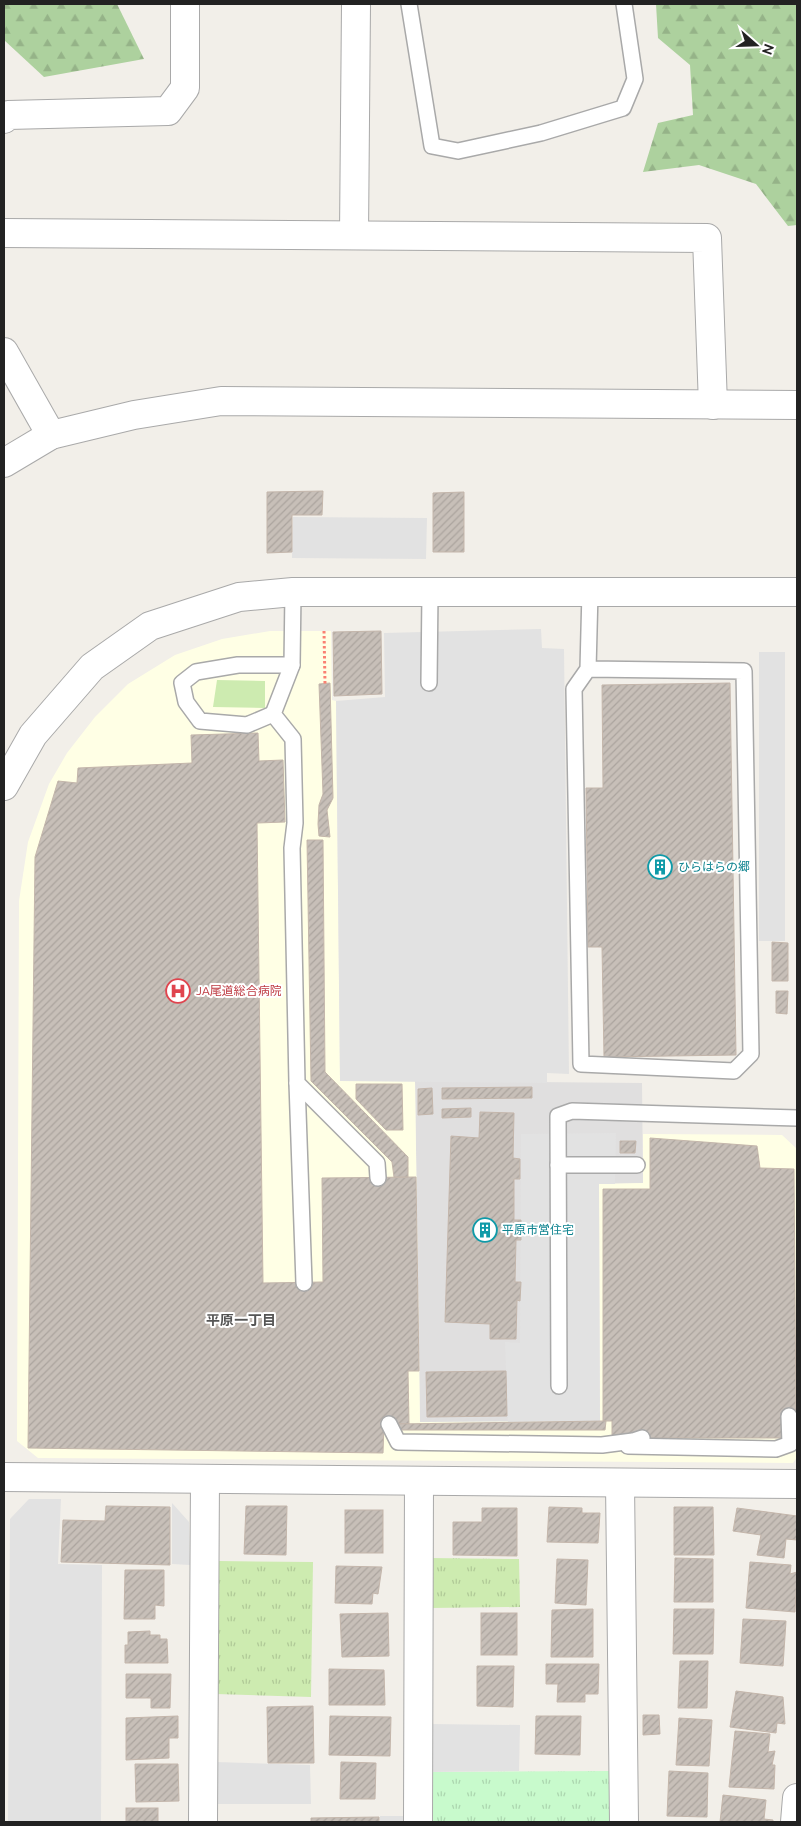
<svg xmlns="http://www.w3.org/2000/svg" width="801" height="1826" font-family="Ubuntu,'Noto Sans JP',sans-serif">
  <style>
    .residential { fill: #e0dfdf }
    .education { fill: #ffffe5 }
    .grass { fill: url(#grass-tufts) }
    .forest { fill: url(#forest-firs) }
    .park { fill: url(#park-tufts) }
    .garden { fill: #cdebb0 }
    .parking { fill: #e2e2e2 }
    .building { fill: url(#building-hatch); stroke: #c4b6ab }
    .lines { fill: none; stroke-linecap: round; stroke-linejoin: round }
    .service-casing { stroke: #a9a9a9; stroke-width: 18 }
    .minor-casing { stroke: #a9a9a9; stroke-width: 30 }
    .tertiary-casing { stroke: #a9a9a9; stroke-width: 30 }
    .path { stroke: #fa8072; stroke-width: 3; stroke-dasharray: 2.5 2.5; stroke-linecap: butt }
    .service { stroke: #fff; stroke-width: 15 }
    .minor { stroke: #fff; stroke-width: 28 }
    .tertiary { stroke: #fff; stroke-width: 28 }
    .labels { text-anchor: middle; stroke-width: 4; stroke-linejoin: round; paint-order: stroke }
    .culture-label { font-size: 12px; fill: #0d838f; stroke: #fff; text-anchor: start }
    .health-label { font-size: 12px; fill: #be3a42; stroke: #fff; text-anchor: start }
    .neighbourhood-label { font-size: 14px; font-weight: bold; fill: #555; stroke: #fff }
  </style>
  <defs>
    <pattern id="grass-tufts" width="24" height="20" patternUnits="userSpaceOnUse" patternTransform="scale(1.25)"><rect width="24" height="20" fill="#cdebb0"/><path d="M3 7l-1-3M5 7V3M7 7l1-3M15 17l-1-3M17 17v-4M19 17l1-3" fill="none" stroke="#b0c997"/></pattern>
    <pattern id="forest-firs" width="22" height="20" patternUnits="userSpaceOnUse" patternTransform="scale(1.25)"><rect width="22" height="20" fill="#add19e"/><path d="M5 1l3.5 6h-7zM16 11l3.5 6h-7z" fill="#95b388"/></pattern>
    <pattern id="park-tufts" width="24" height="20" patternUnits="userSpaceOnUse" patternTransform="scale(1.25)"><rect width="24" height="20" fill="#c8facc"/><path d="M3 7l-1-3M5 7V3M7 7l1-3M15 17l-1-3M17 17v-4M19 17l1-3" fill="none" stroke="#acd6af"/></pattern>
    <pattern id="building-hatch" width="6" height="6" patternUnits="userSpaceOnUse" patternTransform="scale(1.25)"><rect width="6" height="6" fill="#c7bfb8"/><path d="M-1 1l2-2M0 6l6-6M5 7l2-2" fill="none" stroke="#aba49e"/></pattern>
  </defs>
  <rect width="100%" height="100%" fill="#f2efe9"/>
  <path class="residential" d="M415,1081L642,1083L643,1183L599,1184L508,1422H420Z"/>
  <path class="education" d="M270,631H331L332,700L336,701L340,1080L415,1081L420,1422L600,1421L599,1184L643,1183V1134L782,1135L797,1149V1457L793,1463L38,1458L17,1441L19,901L28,842L49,784L67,753L95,717L128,684L175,655L222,639Z"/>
  <g class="grass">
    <path d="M430,1558L519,1559L520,1607L430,1608Z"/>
    <path d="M218,1561L313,1562L311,1697L216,1694Z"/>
  </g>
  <g class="forest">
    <path d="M4,4H117L144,59L44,77L4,40Z"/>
    <path d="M656,4H797V225L788,226L756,184L699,165L643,172L658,123L693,115L690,65L658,38Z"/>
  </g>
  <path class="park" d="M611,1771L612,1822H430V1772Z"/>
  <path class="garden" d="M217,680L265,681V708L213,707Z"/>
  <g class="parking">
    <path d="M293,517L427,518L426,559L292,558Z"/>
    <path d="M541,629L542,648L564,649L569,1074L547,1073V1083L340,1081L336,701L385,697L384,633Z"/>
    <rect x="759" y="652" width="26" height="289"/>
    <path d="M616,1133L615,1184H599L600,1421L508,1422L505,1342L520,1343L521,1134Z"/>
    <path d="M29,1499H61L58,1564L102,1565L101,1822H8L10,1519Z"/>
    <path d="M172,1503L189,1522L190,1565L172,1564Z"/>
    <path d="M430,1724L520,1725L519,1771L430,1772Z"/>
    <path d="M216,1762L310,1765L311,1804H215Z"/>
    <rect x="380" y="1816" width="25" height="6"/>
  </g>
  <g class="building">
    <path d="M323,491L322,515H292V552L267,553V492Z"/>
    <path d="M464,492V552H433V493Z"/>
    <path d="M381,631L382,694L334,696L333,632Z"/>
    <path d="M330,683L333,798L327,810L330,837L319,836L318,824L319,805L323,794L319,684Z"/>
    <path d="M730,683L736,1055L604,1057L602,947H588L586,788H603L602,685Z"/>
    <path d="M258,733L259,761L283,760L285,822L257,823L263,1283L323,1282L322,1178L416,1177L419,1371H408L409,1424H384L383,1453L28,1448L35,857L58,781L77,783L78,768L192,763L191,735Z"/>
    <path d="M307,840H323L325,1072L408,1157V1177H394L392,1162L311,1081Z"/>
    <path d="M772,942L788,943V981H772Z"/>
    <path d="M776,991H788L787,1014L776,1013Z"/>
    <path d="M356,1084H402L403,1130H386L356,1099Z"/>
    <path d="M532,1087V1098L442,1099V1088Z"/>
    <path d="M432,1088L433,1114L418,1115V1089Z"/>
    <path d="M471,1108V1117L442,1118V1109Z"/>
    <path d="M480,1112L514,1113L513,1158L520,1159V1179H514V1220H521V1240H516L515,1282H521L520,1301L517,1300L516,1339H490V1324L445,1322L451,1136L479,1138Z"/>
    <path d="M650,1138L757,1146L760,1168L794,1169L796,1416L783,1438H612V1421H603V1189H650Z"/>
    <path d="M620,1141H636L635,1153H620Z"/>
    <path d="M506,1371L507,1416L427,1417L426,1372Z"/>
    <path d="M606,1421L605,1430H396V1424Z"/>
    <path d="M106,1506L170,1507V1565L61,1562L63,1520L105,1521Z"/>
    <path d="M246,1506H287L286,1555L244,1554Z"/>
    <path d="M549,1507L582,1508V1513H600L598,1543L547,1542Z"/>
    <path d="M674,1507H713L714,1555H674Z"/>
    <path d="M482,1508H517V1556L453,1555V1522H482Z"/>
    <path d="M737,1508L797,1516V1540L786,1539L784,1558L757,1555L761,1535L733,1531Z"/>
    <rect x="345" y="1510" width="38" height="43"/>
    <path d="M675,1558L713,1559V1602H674Z"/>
    <path d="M557,1559L588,1560L586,1605L555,1603Z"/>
    <path d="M750,1562L791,1565L790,1574L797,1572L795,1612L746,1608Z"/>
    <path d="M336,1566L382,1567L378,1594L373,1593L372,1604L335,1603Z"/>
    <path d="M125,1570H164V1606L155,1605V1619H124Z"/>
    <path d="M593,1609V1657H551L552,1610Z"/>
    <path d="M674,1609H714L713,1654H673Z"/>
    <path d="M388,1613L389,1656L342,1657L340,1614Z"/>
    <rect x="481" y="1613" width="36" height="42"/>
    <path d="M743,1619L786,1621L783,1666L740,1663Z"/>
    <path d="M150,1631V1635H160V1639H167L168,1663H125V1645H128V1632Z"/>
    <path d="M680,1661H708L707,1708H678Z"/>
    <path d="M546,1664H599L598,1694H585V1702H557L558,1684H546Z"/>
    <path d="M477,1666H514L513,1707L477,1706Z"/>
    <path d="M329,1669L384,1670L385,1705H329Z"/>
    <path d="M126,1674H171L170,1708H151V1698H126Z"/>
    <path d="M736,1691L783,1697L785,1724L777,1723L776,1733L730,1727Z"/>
    <path d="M313,1706L314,1763H268L267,1707Z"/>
    <path d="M643,1715H659L660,1734L643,1735Z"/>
    <path d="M178,1716V1738H169V1758L126,1760V1718Z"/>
    <path d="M330,1716L391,1717L390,1756L329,1755Z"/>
    <path d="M536,1716H581L580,1755L535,1754Z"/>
    <path d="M679,1718L712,1720L709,1766L676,1765Z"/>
    <path d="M735,1731L770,1734L768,1752L775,1751L772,1765H775L774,1789L729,1787Z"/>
    <path d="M341,1762L376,1763L375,1799H340Z"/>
    <path d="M135,1764H178L179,1801L136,1802Z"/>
    <path d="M669,1771L708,1773L707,1817L667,1816Z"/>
    <path d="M723,1795L766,1800L764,1819L773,1820V1822H720Z"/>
    <rect x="126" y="1808" width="32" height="14"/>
    <path d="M379,1817V1822H311V1818Z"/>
  </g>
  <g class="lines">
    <g class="service-casing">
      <g id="service">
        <path d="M409,4L432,146L458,151L541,133L623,108L635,79L624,4"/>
        <path d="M293,592L292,665L273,714L293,739L295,823L292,848L297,1083L377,1163L378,1178"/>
        <path d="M588,669L574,689L581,1064L734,1071L751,1054L744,671L588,669L590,592"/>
        <path d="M429,683L430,592"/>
        <path d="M273,714L247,725L200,721L186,702L182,683L196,672L238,665H292"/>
        <path d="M297,1083L304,1283"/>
        <path d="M558,1165H637"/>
        <path d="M559,1386L558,1116L572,1111L797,1118"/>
        <path d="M389,1424L398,1442L602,1445L633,1441L642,1438"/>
        <path d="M628,1446L776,1449L790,1444L789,1416"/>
      </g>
    </g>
    <g class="minor-casing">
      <g id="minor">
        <path d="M4,119L8,115L168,111L185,88V4"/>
        <path d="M4,233L707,238L713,405"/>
        <path d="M354,235L356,4"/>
        <path d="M4,352L51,435"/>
        <path d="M4,463L51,435L134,415L221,401L797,405"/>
        <path d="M4,1477L797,1484"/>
        <path d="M620,1483L624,1822"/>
        <path d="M203,1822L205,1479"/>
        <path d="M418,1822L419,1481"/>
        <path d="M795,1822L797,1798"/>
      </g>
    </g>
    <g class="tertiary-casing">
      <path id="tertiary" d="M4,786L33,735L92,667L150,626L239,597L293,592H797"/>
    </g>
    <path class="path" d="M324,631L325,684"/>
    <use href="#service" class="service"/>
    <use href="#minor" class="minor"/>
    <use href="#tertiary" class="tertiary"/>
  </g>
  <defs>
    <g id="building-ring" transform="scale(1.25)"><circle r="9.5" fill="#fff" stroke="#0f9aa8" stroke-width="1.5"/><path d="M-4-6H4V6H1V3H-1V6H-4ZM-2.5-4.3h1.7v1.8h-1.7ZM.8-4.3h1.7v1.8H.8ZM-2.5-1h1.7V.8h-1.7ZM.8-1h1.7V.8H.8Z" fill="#0f9aa8"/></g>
    <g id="hospital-ring" transform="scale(1.25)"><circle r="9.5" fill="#fff" stroke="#e0444e" stroke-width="1.5"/><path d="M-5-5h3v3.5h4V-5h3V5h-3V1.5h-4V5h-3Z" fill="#e0444e"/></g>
  </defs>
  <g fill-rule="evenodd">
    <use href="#building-ring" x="660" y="867"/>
    <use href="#hospital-ring" x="178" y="991"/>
    <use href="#building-ring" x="485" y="1230"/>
  </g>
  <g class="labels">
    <g class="culture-label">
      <text x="678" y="871">ひらはらの郷</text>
      <text x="502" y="1234">平原市営住宅</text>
    </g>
    <g class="health-label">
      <text x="196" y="995">JA尾道総合病院</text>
    </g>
    <g class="neighbourhood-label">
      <text x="241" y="1325">平原一丁目</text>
    </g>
  </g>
  <rect width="801" height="1826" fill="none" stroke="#222222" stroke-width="10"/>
  <g transform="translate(756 45) rotate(110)" stroke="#ffffff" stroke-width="4" paint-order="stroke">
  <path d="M0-4L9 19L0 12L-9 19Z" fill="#222222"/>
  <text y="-8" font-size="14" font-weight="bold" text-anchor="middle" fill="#222222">N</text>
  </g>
</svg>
